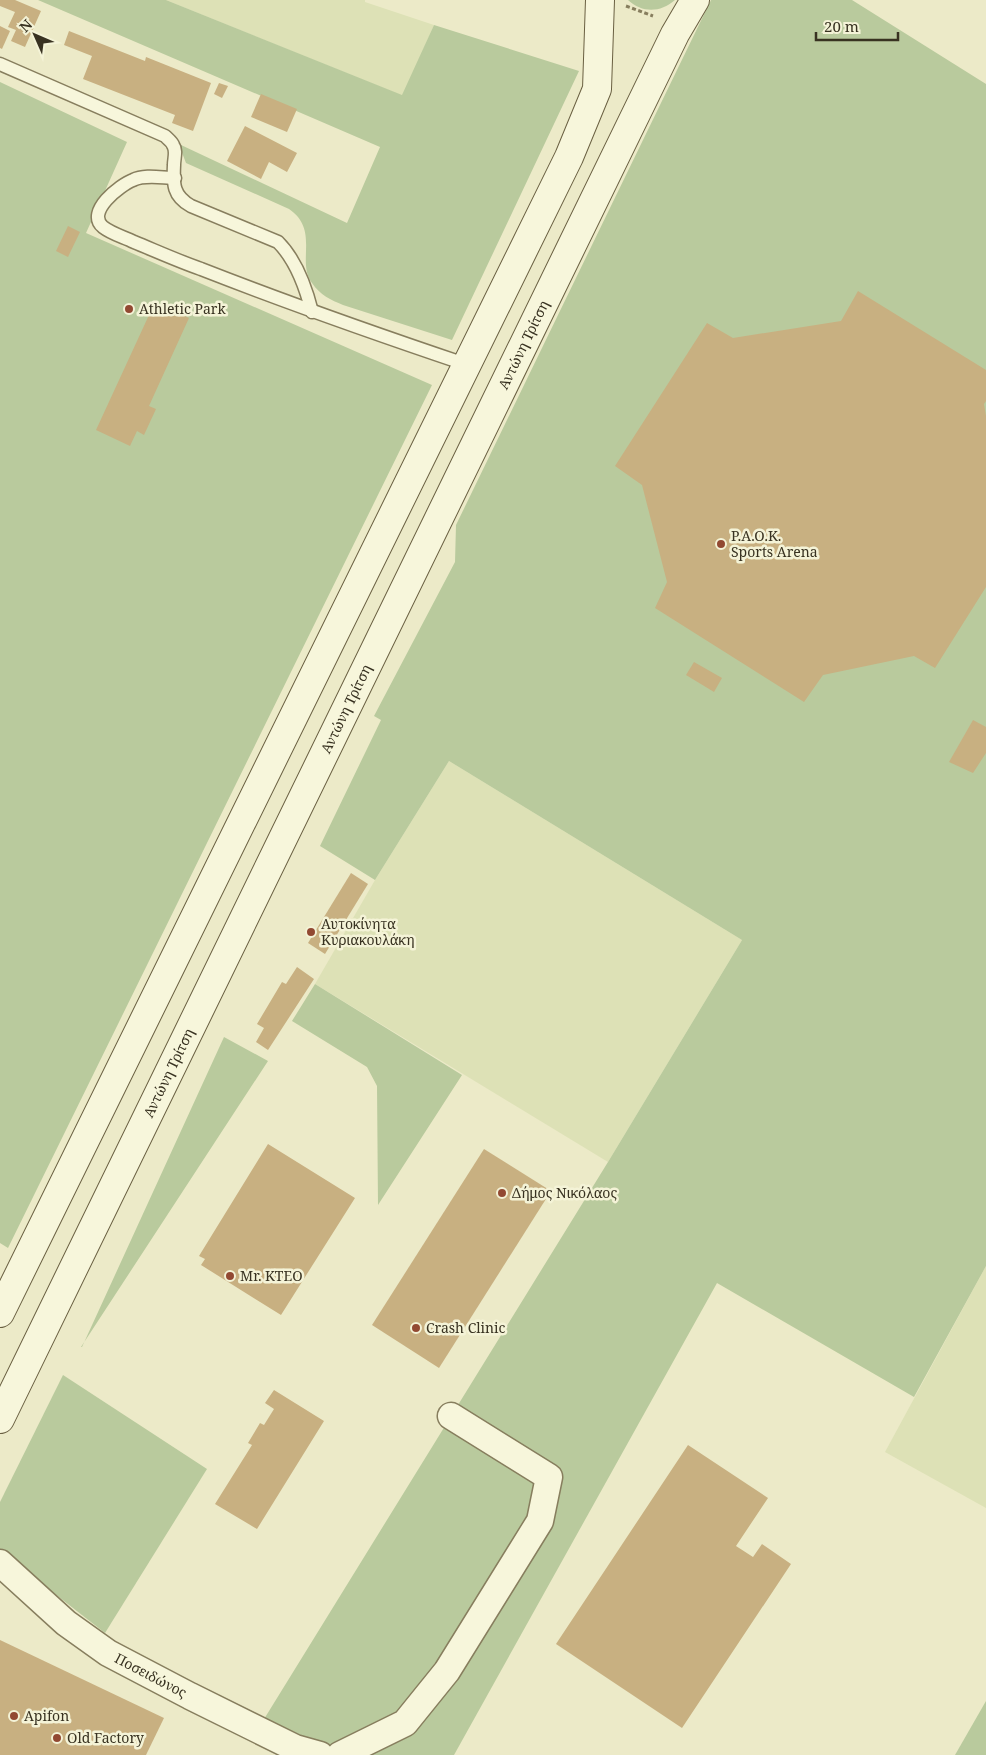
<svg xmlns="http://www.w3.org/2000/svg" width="986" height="1755" font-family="'Noto Serif',serif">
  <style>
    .farmland { fill: #dde1b6 }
    .green { fill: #b9ca9d }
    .building { fill: #c8b081 }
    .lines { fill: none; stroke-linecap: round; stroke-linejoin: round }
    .lane-casing { stroke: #877e5e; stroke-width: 15 }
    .street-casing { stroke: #877e5e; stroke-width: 29 }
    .secondary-casing { stroke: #695f41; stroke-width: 30 }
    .path { stroke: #877e5e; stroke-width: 3; stroke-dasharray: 4 2.5; stroke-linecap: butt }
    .lane { stroke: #f7f6db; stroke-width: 12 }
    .street { stroke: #f7f6db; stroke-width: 26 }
    .secondary { stroke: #f7f6db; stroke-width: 28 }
    .poi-dot { fill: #924932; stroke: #f4f3d7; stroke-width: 2 }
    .labels { text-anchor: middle; stroke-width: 5; stroke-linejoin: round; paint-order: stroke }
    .poi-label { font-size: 14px; fill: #383221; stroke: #f4f3d7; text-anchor: start }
    .street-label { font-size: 14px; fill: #383221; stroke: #f4f3d7 }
  </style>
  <rect width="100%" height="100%" fill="#eceac8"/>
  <g class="farmland">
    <path d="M166,0H365V2L434,25L403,96Z"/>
    <path d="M449,761L742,940L608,1162L315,984L375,880Z"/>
    <path d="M986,1266V1508L885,1452Z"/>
  </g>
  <g class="green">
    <path d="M38,0H166L402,95L434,25L579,71L452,340L343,305C331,300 320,295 312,283C296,262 320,230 289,209L186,163L181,150V145L347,223L380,147Z"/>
    <path d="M628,0H675C660,13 642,13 628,0Z"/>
    <path d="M711,0H852L986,84V1266L914,1397L717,1283L454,1755H340L261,1724L608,1162L742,940L449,761L375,880L320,846L381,720L374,716L455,562L456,525Z"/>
    <path d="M0,82L127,142L86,233L432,385L8,1248L0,1243Z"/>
    <path d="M315,984L462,1075L378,1205L377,1086L367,1067L292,1021Z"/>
    <path d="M224,1037L268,1061L81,1347H82Z"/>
    <path d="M63,1375L207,1469L105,1633L0,1551V1502Z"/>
    <path d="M986,1701V1755H955Z"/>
  </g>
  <g class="building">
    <path d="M0,0H15L41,11L25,47L11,41L16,30L8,27L15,12L0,6Z"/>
    <path d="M0,26L10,31L2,49L0,48Z"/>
    <path d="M69,31L145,61L146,57L211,83L193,131L172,123L175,115L83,79L92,56L64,45Z"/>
    <path d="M219,83L228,86L222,98L214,94Z"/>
    <path d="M261,94L297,109L287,132L251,117Z"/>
    <path d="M245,126L297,153L287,172L269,162L261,179L227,161Z"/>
    <path d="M68,226L80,232L68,257L56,251Z"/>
    <path d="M858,291L986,370V401L984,404L986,416V587L935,668L914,656L823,675L804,702L655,608L667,582L642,485L615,466L707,323L733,338L841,321Z"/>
    <path d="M155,302L189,318L149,406L156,409L144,435L137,431L130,446L96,430Z"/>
    <path d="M694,662L722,678L714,692L686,675Z"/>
    <path d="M973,720L986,727V753L973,773L949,762Z"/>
    <path d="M351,873L368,884L325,954L308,943Z"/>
    <path d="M297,967L314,979L268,1050L256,1042L264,1028L257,1024L282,982L286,984Z"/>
    <path d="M268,1144L355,1198L281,1315L201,1265L205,1259L199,1256Z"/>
    <path d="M484,1149L551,1191L439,1368L372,1325Z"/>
    <path d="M274,1390L324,1421L257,1529L215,1504L252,1445L248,1443L260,1423L264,1425L274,1409L265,1403Z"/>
    <path d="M688,1445L768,1498L736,1546L753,1557L762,1544L791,1564L682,1728L556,1644Z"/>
    <path d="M0,1640L164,1718L146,1755H0Z"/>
  </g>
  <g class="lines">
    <g class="lane-casing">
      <g id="lane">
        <path d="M0,64L165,136C168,139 172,142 173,145C177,151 174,158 174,165C173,184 173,196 191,206L278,242C296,260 306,288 312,312"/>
        <path d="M175,178C162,178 145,174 133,180C120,185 85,212 103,227C112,234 124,237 134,242C156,251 178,261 201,269C288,303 376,334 465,364"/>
      </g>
    </g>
    <g class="street-casing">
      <g id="street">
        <path id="s1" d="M0,1563L66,1623L108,1653L190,1696L295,1748L320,1755"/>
        <path d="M340,1755L405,1723L447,1671L540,1521L549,1477L451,1416"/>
      </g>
    </g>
    <g class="secondary-casing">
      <g id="secondary">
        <path d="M0,1313L569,157L597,89L600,0"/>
        <path id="s2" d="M0,1419L675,34L695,0"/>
      </g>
    </g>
    <path class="path" d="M626,6L653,16"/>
    <use href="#lane" class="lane"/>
    <use href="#street" class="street"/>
    <use href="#secondary" class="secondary"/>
  </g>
  <g class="poi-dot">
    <circle cx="129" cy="309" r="5"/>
    <circle cx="721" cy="544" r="5"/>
    <circle cx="311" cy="932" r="5"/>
    <circle cx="502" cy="1193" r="5"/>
    <circle cx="230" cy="1276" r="5"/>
    <circle cx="416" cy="1328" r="5"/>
    <circle cx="14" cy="1716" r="5"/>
    <circle cx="57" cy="1738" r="5"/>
  </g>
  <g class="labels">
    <g class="poi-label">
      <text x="139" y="314">Athletic Park</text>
      <text x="731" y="541">P.A.O.K.<tspan x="731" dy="16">Sports Arena</tspan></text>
      <text x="321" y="929">Αυτοκίνητα<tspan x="321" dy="16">Κυριακουλάκη</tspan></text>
      <text x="512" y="1198">Δήμος Νικόλαος</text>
      <text x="240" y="1281">Mr. KTEO</text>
      <text x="426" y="1333">Crash Clinic</text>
      <text x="24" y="1721">Apifon</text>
      <text x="67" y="1743">Old Factory</text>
    </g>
    <g class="street-label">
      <text dy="5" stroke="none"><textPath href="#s2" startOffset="1195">Αντώνη Τρίτση</textPath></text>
      <text dy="5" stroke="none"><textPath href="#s2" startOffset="790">Αντώνη Τρίτση</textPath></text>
      <text dy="5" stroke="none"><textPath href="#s2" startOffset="385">Αντώνη Τρίτση</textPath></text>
      <text dy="5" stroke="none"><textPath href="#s1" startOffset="189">Ποσειδώνος</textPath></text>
    </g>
  </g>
  <g transform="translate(35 35) rotate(315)" stroke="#f4f3d7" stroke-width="4" paint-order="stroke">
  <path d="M0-4L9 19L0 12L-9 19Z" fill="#383221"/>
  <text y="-8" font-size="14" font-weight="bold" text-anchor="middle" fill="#383221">N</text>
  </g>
  <path d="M816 32v8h82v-8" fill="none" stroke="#383221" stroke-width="2.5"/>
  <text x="824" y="32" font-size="15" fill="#383221" stroke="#f4f3d7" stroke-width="4" paint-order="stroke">20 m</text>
</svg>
